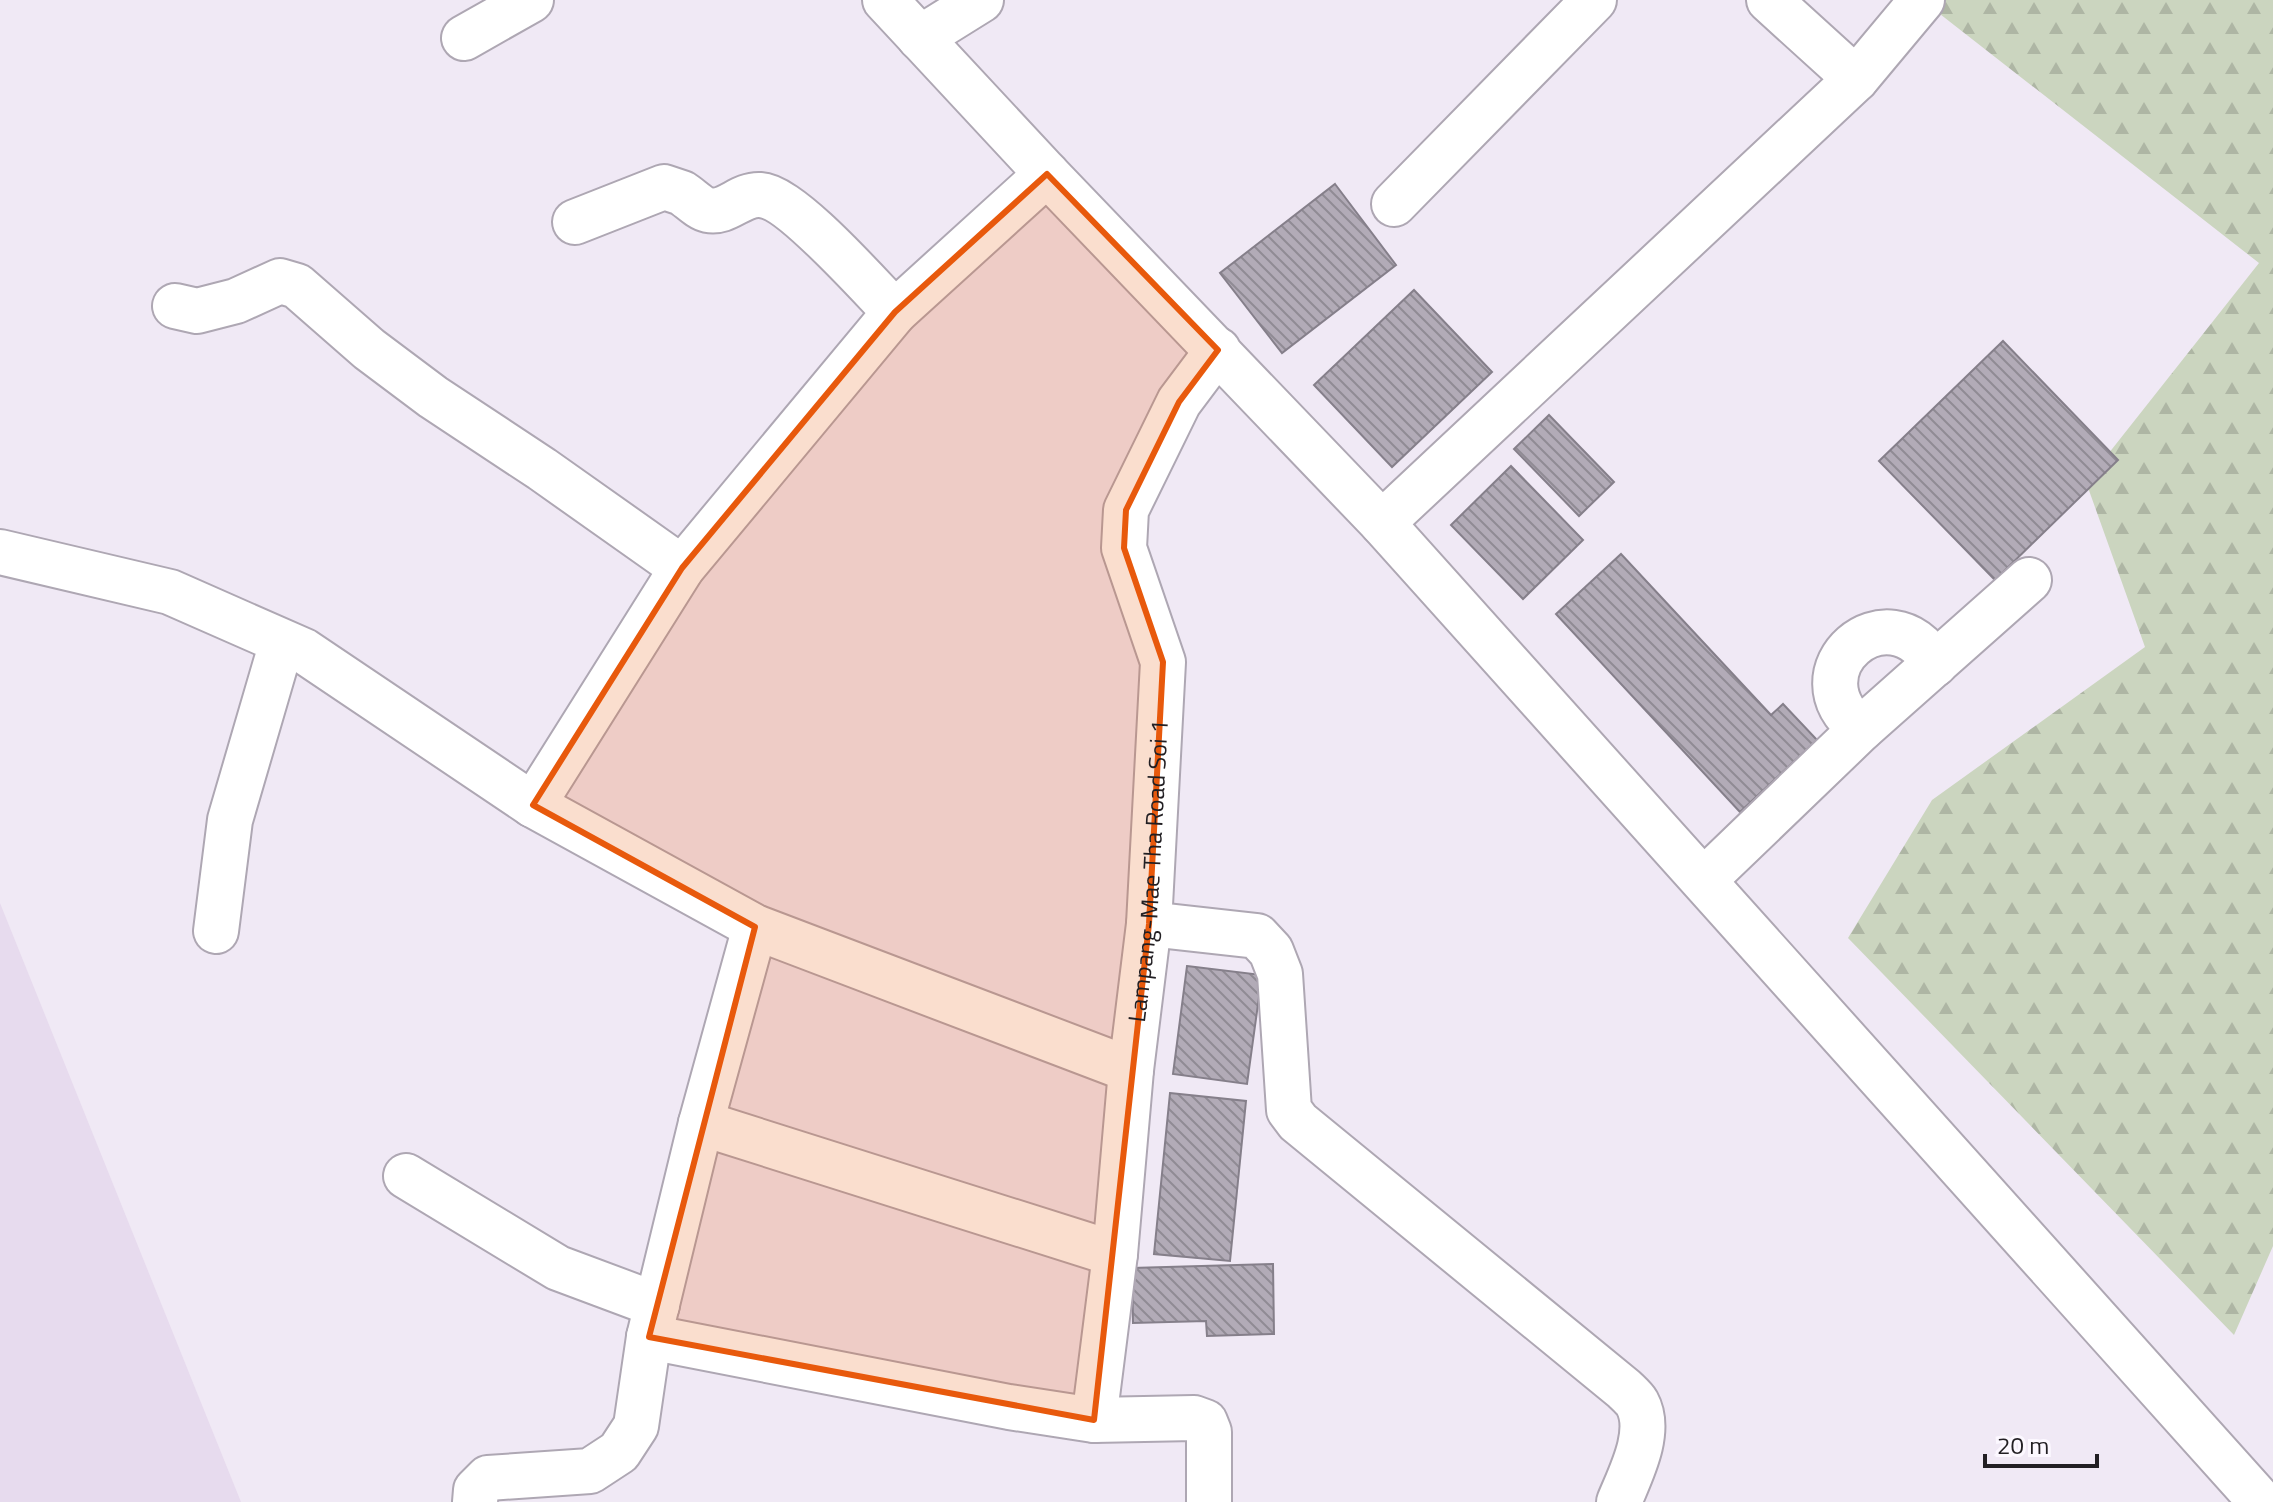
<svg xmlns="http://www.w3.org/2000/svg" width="2273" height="1502" font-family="'Titillium Web',sans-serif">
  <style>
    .built { fill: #e7dbee }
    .forest { fill: url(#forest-firs) }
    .building { fill: url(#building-back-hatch); stroke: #857f8a; stroke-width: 2 }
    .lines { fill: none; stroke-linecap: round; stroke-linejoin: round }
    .minor-casing { stroke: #aea7b3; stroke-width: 48 }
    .major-casing { stroke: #aea7b3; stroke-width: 48 }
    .minor { stroke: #fff; stroke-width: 44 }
    .major { stroke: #fff; stroke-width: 44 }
    .marked { fill: #e8590c; fill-opacity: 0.2; stroke: #e8590c; stroke-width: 6; stroke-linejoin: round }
    .labels { text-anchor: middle; stroke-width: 7; stroke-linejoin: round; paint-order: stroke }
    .street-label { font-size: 24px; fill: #221f23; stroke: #fcf8ff }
  </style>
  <defs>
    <pattern id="forest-firs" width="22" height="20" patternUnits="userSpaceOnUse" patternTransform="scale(2)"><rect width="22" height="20" fill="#cbd5bf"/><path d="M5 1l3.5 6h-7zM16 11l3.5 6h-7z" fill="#aeb6a4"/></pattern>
    <pattern id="building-back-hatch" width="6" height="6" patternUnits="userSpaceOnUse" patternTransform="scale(2)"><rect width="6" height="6" fill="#b2abb7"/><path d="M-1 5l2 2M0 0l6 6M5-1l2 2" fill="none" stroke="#908b94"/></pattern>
  </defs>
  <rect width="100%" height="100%" fill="#f0e9f5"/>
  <path class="built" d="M0,903L241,1502H0Z"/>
  <path class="forest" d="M1922,0H2273V1246L2234,1335L1848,938L1932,800L2145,647L2086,482L2259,263Z"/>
  <g class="building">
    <path d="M1335,184L1396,265L1282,353L1220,273Z"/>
    <path d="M1414,290L1492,372L1392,467L1314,385Z"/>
    <path d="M2003,341L2118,460L1995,580L1879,461Z"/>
    <path d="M1549,415L1614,482L1579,516L1514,449Z"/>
    <path d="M1511,466L1583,540L1523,599L1451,525Z"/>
    <path d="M1621,554L1771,715L1783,704L1817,740L1740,812L1556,614Z"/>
    <path d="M1187,966L1262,975L1247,1084L1173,1074Z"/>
    <path d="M1170,1093L1246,1101L1230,1261L1154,1254Z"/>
    <path d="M1273,1264L1274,1334L1207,1336L1206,1321L1133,1323L1132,1268Z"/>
  </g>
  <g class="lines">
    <g class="minor-casing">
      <g id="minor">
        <path d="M1769,0L1856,79"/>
        <path d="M464,38L531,0"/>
        <path d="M920,38L981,0"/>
        <path d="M1394,204L1594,0"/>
        <path d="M575,222L664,187C670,189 676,191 682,193C690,198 699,208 708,210C727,214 740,194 760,195C791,196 870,287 895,312"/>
        <path d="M175,306L197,311L236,301L280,281L297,286L369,349L433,397L542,469L682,568"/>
        <path d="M1382,523L1856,79L1922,0"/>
        <path d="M0,552L170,592L304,651L533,805L755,927L1131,1070"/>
        <path d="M1861,729C1788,672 1888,585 1935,664"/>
        <path d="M533,805L682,568L895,312L1047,174"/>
        <path d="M1704,880L1861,729L2029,580"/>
        <path d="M1149,924L1257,936L1271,951L1280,974L1289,1110L1298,1122L1624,1389C1628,1393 1634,1398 1637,1403C1653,1432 1630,1475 1619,1502"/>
        <path d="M216,931L230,820L282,642"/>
        <path d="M701,1123L1115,1254"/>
        <path d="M406,1176L558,1268L657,1305"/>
        <path d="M649,1337L1009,1407L1094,1420L1194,1418L1205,1422L1209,1432V1502"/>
        <path id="s1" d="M1094,1420L1115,1254L1131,1070L1149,924L1163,662L1124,548L1126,510L1179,402L1218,350"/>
        <path d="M475,1502L476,1490L488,1478L590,1471L619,1452L636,1426L649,1337L701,1123L755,927"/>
      </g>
    </g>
    <g class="major-casing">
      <path id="major" d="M885,0L1047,174L1382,523L2261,1502"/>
    </g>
    <use href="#minor" class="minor"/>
    <use href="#major" class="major"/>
  </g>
  <path class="marked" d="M1047,174L1218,350L1179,402L1126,510L1124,548L1163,662L1149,924L1094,1420L649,1337L755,927L533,805L682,568L895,312Z"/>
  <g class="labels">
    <g class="street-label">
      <text dy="8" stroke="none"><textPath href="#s1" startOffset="552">Lampang-Mae Tha Road Soi 1</textPath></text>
    </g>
  </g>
  <path d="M1985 1454v12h112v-12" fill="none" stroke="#221f23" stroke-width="4"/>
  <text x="1997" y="1454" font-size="24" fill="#221f23" stroke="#fcf8ff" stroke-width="6" paint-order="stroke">20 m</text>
</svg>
